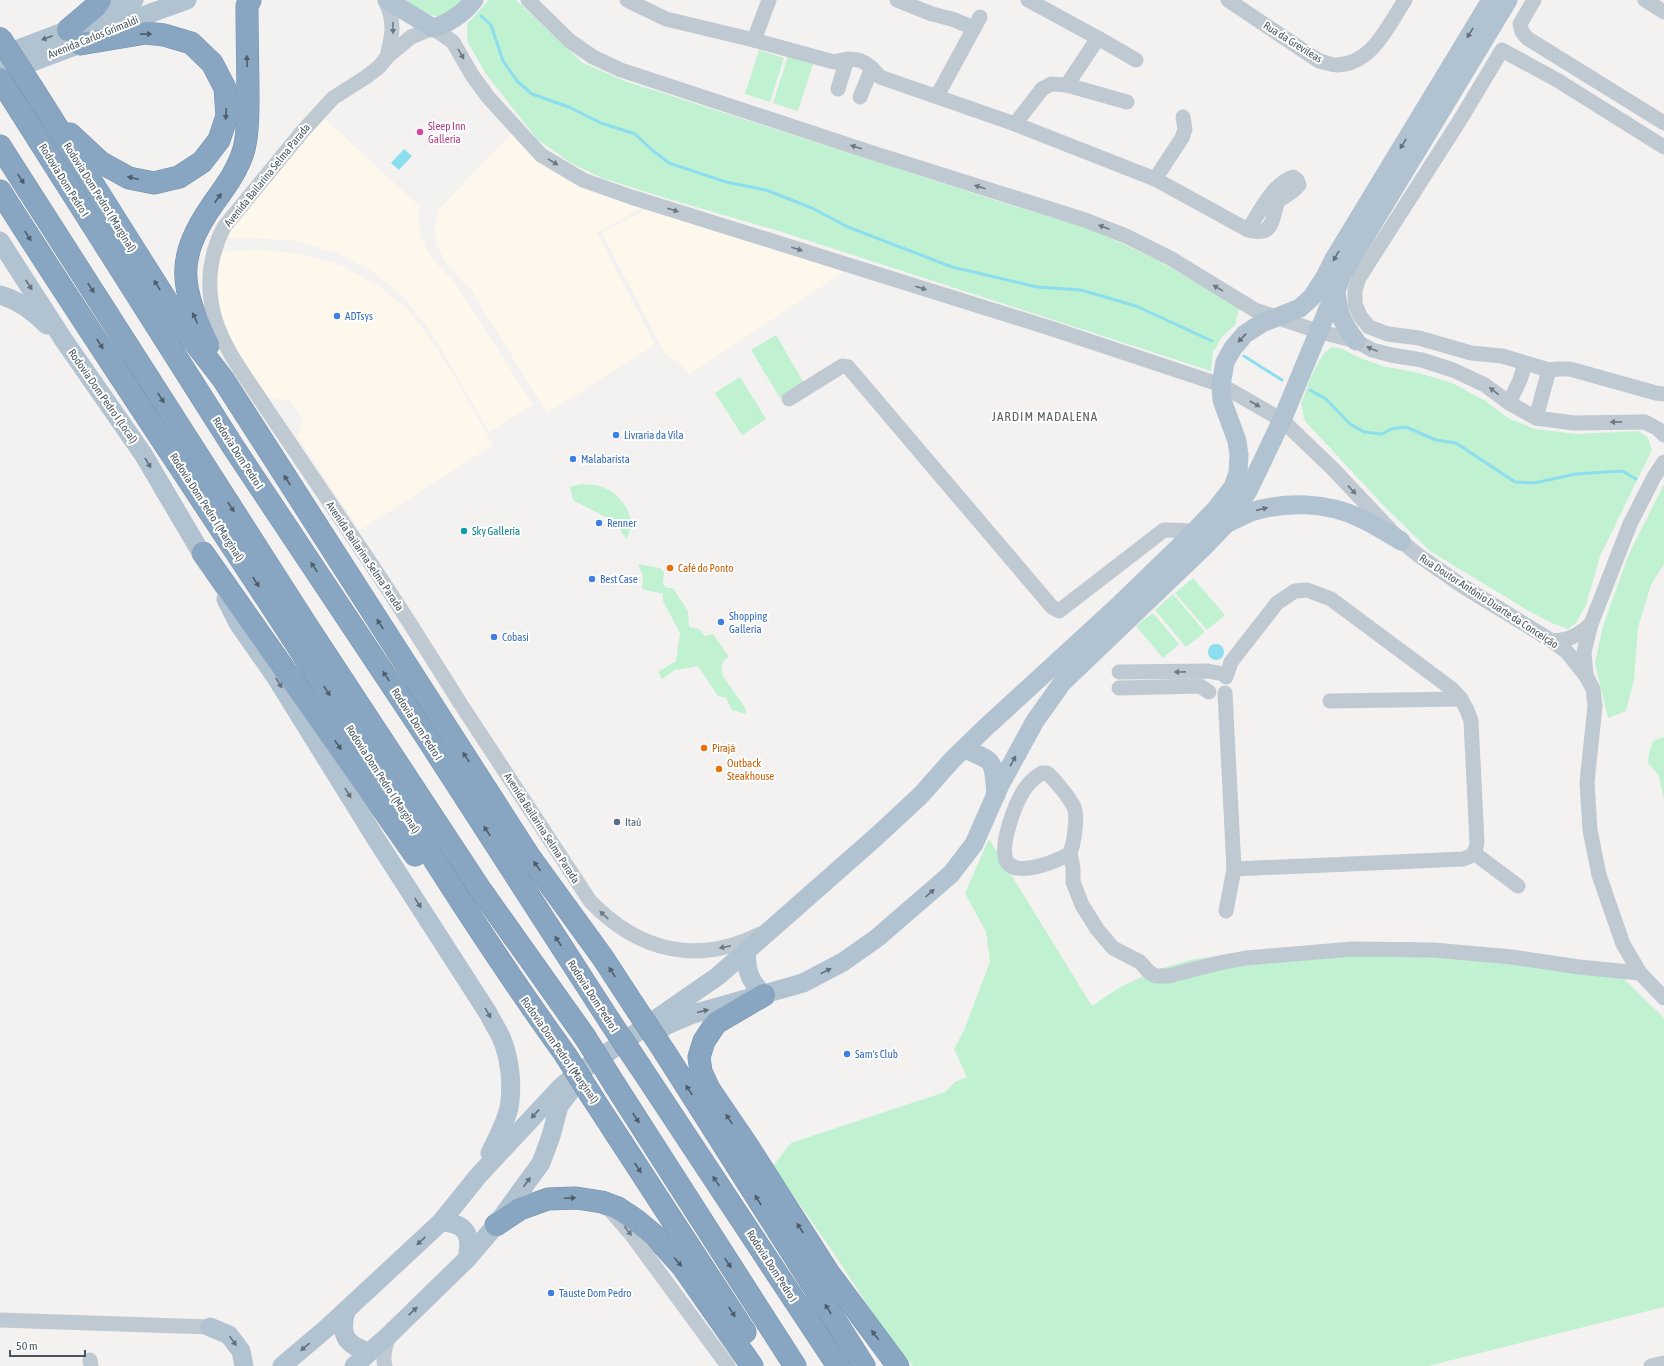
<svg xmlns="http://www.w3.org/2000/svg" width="1664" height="1366" font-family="'Asap Condensed',sans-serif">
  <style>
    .commercial { fill: #fdf7ec }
    .green { fill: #c0f1d1 }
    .water { fill: #8cdeef }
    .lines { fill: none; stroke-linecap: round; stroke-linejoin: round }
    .stream { stroke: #8cdeef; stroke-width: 3 }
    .highway-casing { stroke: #7391ad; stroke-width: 23 }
    .minor { stroke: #bfc9d1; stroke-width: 15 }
    .major { stroke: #b1c2d0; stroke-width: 19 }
    .highway { stroke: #88a6c1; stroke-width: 22 }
    .highway-bridge-casing { stroke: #7391ad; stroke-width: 23; stroke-linecap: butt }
    .highway-bridge { stroke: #88a6c1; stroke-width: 22 }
    .oneway { fill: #6c7882 }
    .oneway2 { fill: #62707c }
    .oneway3 { fill: #4e5d6a }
    .hotel-dot { fill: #d1479c; stroke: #fff; stroke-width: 1.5 }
    .shop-dot { fill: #3f7fe0; stroke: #fff; stroke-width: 1.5 }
    .culture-dot { fill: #0f9aa8; stroke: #fff; stroke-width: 1.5 }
    .food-dot { fill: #e8710a; stroke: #fff; stroke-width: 1.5 }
    .service-dot { fill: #5c6f8a; stroke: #fff; stroke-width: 1.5 }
    .labels { text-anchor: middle; stroke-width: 4; stroke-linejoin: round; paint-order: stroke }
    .street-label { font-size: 11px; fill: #485560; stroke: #fff }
    .hotel-label { font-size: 11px; fill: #b23c85; stroke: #fff; text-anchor: start }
    .shop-label { font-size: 11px; fill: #366cbe; stroke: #fff; text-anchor: start }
    .culture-label { font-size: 11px; fill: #0d838f; stroke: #fff; text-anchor: start }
    .food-label { font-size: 11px; fill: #c56008; stroke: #fff; text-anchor: start }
    .service-label { font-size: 11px; fill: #4e5e75; stroke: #fff; text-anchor: start }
    .quarter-label { font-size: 13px; letter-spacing: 1px; fill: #5d6267; stroke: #fff }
  </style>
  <rect width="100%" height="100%" fill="#f4f1f1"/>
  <g class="commercial">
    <path d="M319,113L420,207L418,219L420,235L433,260L455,283L533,405L489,432L443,352L426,325L404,298L375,273L337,253L296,241L253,238H212Z"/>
    <path d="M511,134L536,160L580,188L641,208L597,233L655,345L547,413L470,288L448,265L436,245L435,225L440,208Z"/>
    <path d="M647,209L847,270L689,375L679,362L665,354L602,233Z"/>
    <path d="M260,250L302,254L343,266L380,287L409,311L429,337L453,374L493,445L360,530L297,436L303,421L290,401L269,398L235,350L217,319V252Z"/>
  </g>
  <g class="green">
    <path d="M406,0H467L442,16C427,17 417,8 406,0Z"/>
    <path d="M489,0H516L583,63L625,81L1007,204L1091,229L1157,260L1239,308L1235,325L1222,337L1213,352L1211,371L779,231L672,200L602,178L571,163L537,139L486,74L467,41V24Z"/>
    <path d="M759,50L784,58L770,102L745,94Z"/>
    <path d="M788,56L813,64L798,111L773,103Z"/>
    <path d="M776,335L804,383L780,398L751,350Z"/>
    <path d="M1332,347L1343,349L1355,356L1382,366L1419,373L1452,383L1484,400L1508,418L1535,429L1577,434L1639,431L1648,438L1652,450L1600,556L1586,605L1576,623L1568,629L1552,623L1529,611L1430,551L1383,505L1305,421L1301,404L1311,377L1323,354Z"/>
    <path d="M740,377L766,419L742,435L715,393Z"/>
    <path d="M580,484C587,485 595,484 602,487C621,493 640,520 626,539L615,522L573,500L570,487Z"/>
    <path d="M1664,484V564L1651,585L1638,627L1634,679L1626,711L1608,718L1595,663L1603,626L1629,554Z"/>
    <path d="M638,564L660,568L664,573L663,584L666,588H673L688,611L689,627L699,629L705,636L713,634L729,657L724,660L721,666L723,676L746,709V714L732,710L726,698L718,696L698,666L675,670L662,679L658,672L676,661L680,633L663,601V594L642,589L643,575Z"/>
    <path d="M1193,578L1225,615L1207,630L1175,593Z"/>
    <path d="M1173,594L1205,632L1186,647L1155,610Z"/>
    <path d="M1153,613L1179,644L1163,658L1136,626Z"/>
    <path d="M1664,737V799L1658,774L1648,763L1649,753L1653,741Z"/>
    <path d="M989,839L1092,1006L1119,988L1156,970L1194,959L1357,942H1409L1482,949L1622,977L1664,1018V1307L1428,1366H913L877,1320L835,1255L773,1166L791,1143L945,1092L955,1082L967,1077L954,1049L964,1030L990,962L986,932L965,893Z"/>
  </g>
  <g class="water">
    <path d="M404,149L412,156L399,170L391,163Z"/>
    <circle cx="1216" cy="652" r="8"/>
  </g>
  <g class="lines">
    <g class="stream">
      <path d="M481,16L491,25L503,61L517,81L532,94L569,107L601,123L635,134L652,150L669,163L726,182L766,190L812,208L848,227L952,267L1037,287L1081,290L1136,306L1212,341"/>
      <path d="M1244,356L1282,380"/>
      <path d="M1310,390L1326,399L1350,424L1364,432L1382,434L1391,429L1406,427L1436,440L1456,443L1515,482L1534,483L1576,474L1622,471L1636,479"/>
    </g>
    <g class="highway-casing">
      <g id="highway">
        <path d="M68,30L95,7L100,0"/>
        <path d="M0,79L234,448L427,738L609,1020"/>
        <path d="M33,89L185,330L223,379L529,856L603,958L633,1004"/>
        <path d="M70,134L100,162L129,178L154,183L179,177L202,162L219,140L227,116L225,88L212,63L191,43L164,35L146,33L80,44"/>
        <path d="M0,146L309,629L480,889L585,1037"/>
        <path d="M0,191C100,349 205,503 306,659C392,791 473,927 565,1054"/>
        <path d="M208,345C181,287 174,260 213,204C226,186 238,170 244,149C248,133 248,116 248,101C248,69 247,38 247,6L250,0"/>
        <path d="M203,553L415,855"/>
        <path d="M764,995L716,1023L704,1041L699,1057L701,1072L709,1089L749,1148L828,1272L898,1366"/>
        <path d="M666,1054L864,1366"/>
        <path d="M641,1068L838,1366"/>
        <path d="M615,1085L795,1366"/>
        <path d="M594,1100L745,1332"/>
        <path d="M496,1225L520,1209L548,1199L576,1198L602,1202L618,1208L636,1220L654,1235L682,1266L752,1366"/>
      </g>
    </g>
    <g class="minor">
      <path d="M385,0C395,22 393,33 387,57"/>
      <path d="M528,0L570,41L593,57L621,70L873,153L1085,220L1126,236L1170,258L1255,310L1317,331L1356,341L1372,350L1391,355L1422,360L1453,370L1485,385L1509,403L1536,418L1574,423L1645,422L1658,429L1664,435"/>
      <path d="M627,0L666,19L754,40L834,62C857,56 865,59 880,77L1015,124L1155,179L1248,230C1275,237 1271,219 1278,201L1293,191L1299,185L1297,180L1293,177C1272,184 1260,212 1248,230"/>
      <path d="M897,0L932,14L952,19L974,28"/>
      <path d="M1028,0L1098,38L1067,85"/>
      <path d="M1228,0L1319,61C1325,62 1331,65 1337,65C1372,64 1388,26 1405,0"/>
      <path d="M1534,0L1520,24L1522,32L1527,38L1664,123"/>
      <path d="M1645,0L1664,12"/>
      <path d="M1098,38L1136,60"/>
      <path d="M754,40L769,0"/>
      <path d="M838,89L847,59"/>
      <path d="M937,96L980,17"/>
      <path d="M860,97L872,68"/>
      <path d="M1015,124L1042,89L1051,84L1067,85L1127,102"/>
      <path d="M1664,147L1557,80L1502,50L1460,120L1359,278L1355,290V304L1360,316L1369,327L1388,334L1419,338L1471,353L1502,356L1549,370L1559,369H1570L1656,393L1664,394"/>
      <path d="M1155,179L1182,138L1185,129L1183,117"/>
      <path d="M789,399L842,366L848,367L1052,607L1059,611L1164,530L1195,531"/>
      <path d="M1509,403L1520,380L1525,364"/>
      <path d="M1536,418L1549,370"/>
      <path d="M1552,641C1570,640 1577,636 1591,624"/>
      <path d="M1119,672L1208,671L1218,673"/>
      <path d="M1586,676L1584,652L1591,624L1630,524L1654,477L1664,462"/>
      <path d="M1119,688L1200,686L1209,692"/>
      <path d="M1225,693L1234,869L1463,859C1473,856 1476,852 1477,842L1471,721L1467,710L1461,699L1452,689L1331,599L1307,590L1295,591L1277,603L1231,662L1226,677"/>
      <path d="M1330,701L1461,699"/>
      <path d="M1042,773H1047C1055,780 1069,797 1074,807C1078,815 1074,844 1070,853C1059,861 1014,879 1006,860C1000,844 1015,804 1024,790C1028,784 1035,777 1042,773Z"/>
      <path d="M1070,853L1073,868V882L1082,905L1097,929L1113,948L1140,962L1150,973L1156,976H1168L1219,963L1246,958L1353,949L1434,950L1512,957L1579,967L1640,973"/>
      <path d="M1474,853L1518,886"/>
      <path d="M1226,911L1234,869"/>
      <path d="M760,934C697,966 638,951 590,901C547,835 503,769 460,703C427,650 394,597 359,546C327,498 294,450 262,402C245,376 224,349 215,319C206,288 209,256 224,227L302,132L333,98L366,77L379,67L387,57L411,37L433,28L453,42L472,75L488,97L541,155L583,180L631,197L1053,329L1221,385L1282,420L1332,468L1401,541L1418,555L1464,587L1552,641L1567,652L1586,676L1593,689L1595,706L1587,782L1590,830L1599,875L1623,944L1640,973L1664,998"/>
      <path d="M610,1210L631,1234L728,1366"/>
      <path d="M0,1320L210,1327"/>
      <path d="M90,1360L91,1366"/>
      <path d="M385,1366C382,1355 386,1344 390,1334"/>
      <path d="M1651,1366L1664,1363"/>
    </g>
    <g class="major">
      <path d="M387,0L433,28C450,23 463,14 474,0"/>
      <path d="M0,56L68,30L134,0"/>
      <path d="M0,74L80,44L148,14L187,0"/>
      <path d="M0,241L63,339L143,454L209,566"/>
      <path d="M1336,288C1337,312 1342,323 1356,341"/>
      <path d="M0,295C19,300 34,312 47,325"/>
      <path d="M1226,524C1234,520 1243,515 1251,512C1286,501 1327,502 1360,518C1374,524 1387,533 1401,541"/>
      <path d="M226,599L238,623L275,676L378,842L488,1013C492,1021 497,1029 501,1037C510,1058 513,1085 509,1108C505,1124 497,1139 490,1153"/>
      <path d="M964,749C997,762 993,761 996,795"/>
      <path d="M747,949C745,968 749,981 764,995"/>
      <path d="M655,1032L667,1025L693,1014L803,983L843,962L877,938L951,874L974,844L1000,785L1035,721L1062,683L1203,548L1226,524L1248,491L1282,420L1343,273L1508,0"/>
      <path d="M441,1222C467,1223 472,1235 467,1259"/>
      <path d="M346,1311C339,1335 346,1345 369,1352"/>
      <path d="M210,1327L229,1335L241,1351L244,1366"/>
      <path d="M282,1366L328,1327L441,1222L478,1176L560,1088L574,1076L718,976L877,836L921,795L953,759L985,728L1117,607L1184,542L1215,510L1233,487L1238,473L1239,455L1237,441L1222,400L1221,385L1225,362L1233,348L1245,334L1262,323L1300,308L1312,297L1325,277L1334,259L1491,0"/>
      <path d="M354,1366L390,1334L467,1259L496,1225L541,1163L551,1136L559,1106L572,1089"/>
    </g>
    <use href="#highway" class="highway"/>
    <g class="highway-bridge-casing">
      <g id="highway-bridge">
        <path d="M0,38L33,89"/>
        <path d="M633,1004L666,1054"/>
        <path d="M609,1020L641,1068"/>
        <path d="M585,1037L615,1085"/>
        <path d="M565,1054L594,1100"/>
      </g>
    </g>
    <use href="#highway-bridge" class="highway-bridge"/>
  </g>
  <defs><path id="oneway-solid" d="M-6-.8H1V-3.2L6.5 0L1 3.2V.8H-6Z"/></defs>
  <g class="oneway">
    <use href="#oneway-solid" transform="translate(393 28) rotate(90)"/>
    <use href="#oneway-solid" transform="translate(461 54) rotate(60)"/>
    <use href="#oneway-solid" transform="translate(856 147) rotate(-162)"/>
    <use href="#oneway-solid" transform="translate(553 162) rotate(31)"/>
    <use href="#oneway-solid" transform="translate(980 187) rotate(-162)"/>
    <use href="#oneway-solid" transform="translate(673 210) rotate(17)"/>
    <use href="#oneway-solid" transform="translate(1104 227) rotate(-159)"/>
    <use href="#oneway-solid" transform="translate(797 249) rotate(17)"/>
    <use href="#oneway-solid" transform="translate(921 288) rotate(17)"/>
    <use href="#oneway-solid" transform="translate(1218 288) rotate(-149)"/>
    <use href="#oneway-solid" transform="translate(1372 349) rotate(-158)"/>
    <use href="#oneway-solid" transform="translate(1494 391) rotate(-142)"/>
    <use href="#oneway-solid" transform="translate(1255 404) rotate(30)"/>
    <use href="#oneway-solid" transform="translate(1616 422) rotate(179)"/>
    <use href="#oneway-solid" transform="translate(1352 490) rotate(47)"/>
    <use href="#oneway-solid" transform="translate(1180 672) rotate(179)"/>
    <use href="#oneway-solid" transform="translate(604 915) rotate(-137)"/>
    <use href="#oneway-solid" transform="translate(725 947) rotate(169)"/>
    <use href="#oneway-solid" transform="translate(628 1231) rotate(51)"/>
  </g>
  <g class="oneway2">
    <use href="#oneway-solid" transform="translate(1470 33) rotate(122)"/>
    <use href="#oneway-solid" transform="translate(47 38) rotate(159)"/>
    <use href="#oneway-solid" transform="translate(1403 144) rotate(121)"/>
    <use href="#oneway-solid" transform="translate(1336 256) rotate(120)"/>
    <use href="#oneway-solid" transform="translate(29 285) rotate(57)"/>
    <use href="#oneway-solid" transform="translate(1242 338) rotate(133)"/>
    <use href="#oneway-solid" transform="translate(148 463) rotate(59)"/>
    <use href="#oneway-solid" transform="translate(1262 509) rotate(-14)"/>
    <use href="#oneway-solid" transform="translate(279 683) rotate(58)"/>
    <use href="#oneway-solid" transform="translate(1013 761) rotate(-61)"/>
    <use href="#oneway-solid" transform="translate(348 793) rotate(58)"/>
    <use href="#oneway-solid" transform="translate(930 893) rotate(-42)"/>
    <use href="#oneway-solid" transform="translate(418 903) rotate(57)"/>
    <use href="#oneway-solid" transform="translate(826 971) rotate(-27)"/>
    <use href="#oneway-solid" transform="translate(703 1011) rotate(-14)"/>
    <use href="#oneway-solid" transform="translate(488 1013) rotate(60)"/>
    <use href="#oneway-solid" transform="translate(535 1114) rotate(133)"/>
    <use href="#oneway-solid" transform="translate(527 1182) rotate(-54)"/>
    <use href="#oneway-solid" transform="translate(421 1241) rotate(137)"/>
    <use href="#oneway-solid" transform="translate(413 1311) rotate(-43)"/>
    <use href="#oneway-solid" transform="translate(233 1341) rotate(54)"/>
    <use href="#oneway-solid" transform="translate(305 1347) rotate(140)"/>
  </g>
  <g class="oneway3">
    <use href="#oneway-solid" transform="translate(146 34) rotate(-1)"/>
    <use href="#oneway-solid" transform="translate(247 61) rotate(-92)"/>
    <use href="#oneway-solid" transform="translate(226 114) rotate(93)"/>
    <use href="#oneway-solid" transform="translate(133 178) rotate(-165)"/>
    <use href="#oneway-solid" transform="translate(21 179) rotate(57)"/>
    <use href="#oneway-solid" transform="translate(218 198) rotate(-55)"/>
    <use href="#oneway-solid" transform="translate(28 236) rotate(58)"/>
    <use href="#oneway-solid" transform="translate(157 285) rotate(-122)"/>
    <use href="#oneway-solid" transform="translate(91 288) rotate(57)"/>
    <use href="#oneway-solid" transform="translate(195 318) rotate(-114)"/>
    <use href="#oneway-solid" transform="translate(100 344) rotate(57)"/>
    <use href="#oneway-solid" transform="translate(161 398) rotate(57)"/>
    <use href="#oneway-solid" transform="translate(287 480) rotate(-123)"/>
    <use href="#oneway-solid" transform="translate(231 507) rotate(57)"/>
    <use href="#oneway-solid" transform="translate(314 567) rotate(-124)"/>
    <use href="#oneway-solid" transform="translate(256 582) rotate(57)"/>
    <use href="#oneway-solid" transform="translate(380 624) rotate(-123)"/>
    <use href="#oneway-solid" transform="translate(386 676) rotate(-124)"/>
    <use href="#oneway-solid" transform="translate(327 691) rotate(57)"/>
    <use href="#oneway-solid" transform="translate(338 745) rotate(55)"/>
    <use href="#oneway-solid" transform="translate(466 757) rotate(-123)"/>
    <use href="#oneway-solid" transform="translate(487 831) rotate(-123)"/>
    <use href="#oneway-solid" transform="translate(537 866) rotate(-126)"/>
    <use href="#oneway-solid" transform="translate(558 941) rotate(-123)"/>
    <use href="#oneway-solid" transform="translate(612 972) rotate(-123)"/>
    <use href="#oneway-solid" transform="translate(689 1090) rotate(-122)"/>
    <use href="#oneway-solid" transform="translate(636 1118) rotate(57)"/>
    <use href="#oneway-solid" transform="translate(729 1119) rotate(-124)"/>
    <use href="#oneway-solid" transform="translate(638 1168) rotate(57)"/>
    <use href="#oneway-solid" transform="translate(716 1181) rotate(-124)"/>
    <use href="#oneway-solid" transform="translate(570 1198) rotate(-2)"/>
    <use href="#oneway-solid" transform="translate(758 1200) rotate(-122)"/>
    <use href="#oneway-solid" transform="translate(800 1228) rotate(-123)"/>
    <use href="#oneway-solid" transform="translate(678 1262) rotate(49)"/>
    <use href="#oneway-solid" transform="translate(728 1263) rotate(57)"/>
    <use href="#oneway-solid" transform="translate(828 1309) rotate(-122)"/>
    <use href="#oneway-solid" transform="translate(732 1312) rotate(57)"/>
    <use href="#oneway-solid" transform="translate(875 1335) rotate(-127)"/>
  </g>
  <circle class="hotel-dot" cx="420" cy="132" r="4"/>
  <g class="shop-dot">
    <circle cx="337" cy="316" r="4"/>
    <circle cx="616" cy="435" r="4"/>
    <circle cx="573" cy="459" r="4"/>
    <circle cx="599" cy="523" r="4"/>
    <circle cx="592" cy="579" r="4"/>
    <circle cx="721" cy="622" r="4"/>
    <circle cx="494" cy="637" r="4"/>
    <circle cx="847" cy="1054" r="4"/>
    <circle cx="551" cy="1293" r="4"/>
  </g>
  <circle class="culture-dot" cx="464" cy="531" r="4"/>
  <g class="food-dot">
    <circle cx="670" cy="568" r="4"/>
    <circle cx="704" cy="748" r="4"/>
    <circle cx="719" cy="769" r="4"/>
  </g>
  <circle class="service-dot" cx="617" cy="822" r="4"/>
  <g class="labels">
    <g class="street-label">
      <text transform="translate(93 37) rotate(-22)" y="4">Avenida Carlos Grimaldi</text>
      <text transform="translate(1293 42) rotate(32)" y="4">Rua da Grevileas</text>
      <text transform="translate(267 175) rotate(-51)" y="4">Avenida Bailarina Selma Parada</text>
      <text transform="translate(64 180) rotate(58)" y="4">Rodovia Dom Pedro I</text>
      <text transform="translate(100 197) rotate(58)" y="4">Rodovia Dom Pedro I (Marginal)</text>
      <text transform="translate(103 396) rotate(55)" y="4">Rodovia Dom Pedro I (Local)</text>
      <text transform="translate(238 453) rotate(57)" y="4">Rodovia Dom Pedro I</text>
      <text transform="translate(207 507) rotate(57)" y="4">Rodovia Dom Pedro I (Marginal)</text>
      <text transform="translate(365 556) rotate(56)" y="4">Avenida Bailarina Selma Parada</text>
      <text transform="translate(1489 601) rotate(33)" y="4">Rua Doutor Antônio Duarte da Conceição</text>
      <text transform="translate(417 724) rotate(57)" y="4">Rodovia Dom Pedro I</text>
      <text transform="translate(383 779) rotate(57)" y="4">Rodovia Dom Pedro I (Marginal)</text>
      <text transform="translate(542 828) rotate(57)" y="4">Avenida Bailarina Selma Parada</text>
      <text transform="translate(593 996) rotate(57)" y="4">Rodovia Dom Pedro I</text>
      <text transform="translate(560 1050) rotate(55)" y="4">Rodovia Dom Pedro I (Marginal)</text>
      <text transform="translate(772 1266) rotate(57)" y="4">Rodovia Dom Pedro I</text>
    </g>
    <g class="hotel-label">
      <text x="428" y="130">Sleep Inn<tspan x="428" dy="13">Galleria</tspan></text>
    </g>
    <g class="shop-label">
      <text x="345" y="320">ADTsys</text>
      <text x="624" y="439">Livraria da Vila</text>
      <text x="581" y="463">Malabarista</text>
      <text x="607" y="527">Renner</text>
      <text x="600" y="583">Best Case</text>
      <text x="729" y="620">Shopping<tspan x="729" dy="13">Galleria</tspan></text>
      <text x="502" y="641">Cobasi</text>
      <text x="855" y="1058">Sam's Club</text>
      <text x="559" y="1297">Tauste Dom Pedro</text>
    </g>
    <g class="culture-label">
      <text x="472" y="535">Sky Galleria</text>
    </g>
    <g class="food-label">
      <text x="678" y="572">Café do Ponto</text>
      <text x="712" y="752">Pirajá</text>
      <text x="727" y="767">Outback<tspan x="727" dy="13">Steakhouse</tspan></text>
    </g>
    <g class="service-label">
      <text x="625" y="826">Itaú</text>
    </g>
    <g class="quarter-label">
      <text x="1045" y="421">JARDIM MADALENA</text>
    </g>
  </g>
  <path d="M10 1350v6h75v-6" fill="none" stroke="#485560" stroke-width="2"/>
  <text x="16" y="1350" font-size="12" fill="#485560" stroke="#ffffff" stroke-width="3" paint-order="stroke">50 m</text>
</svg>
